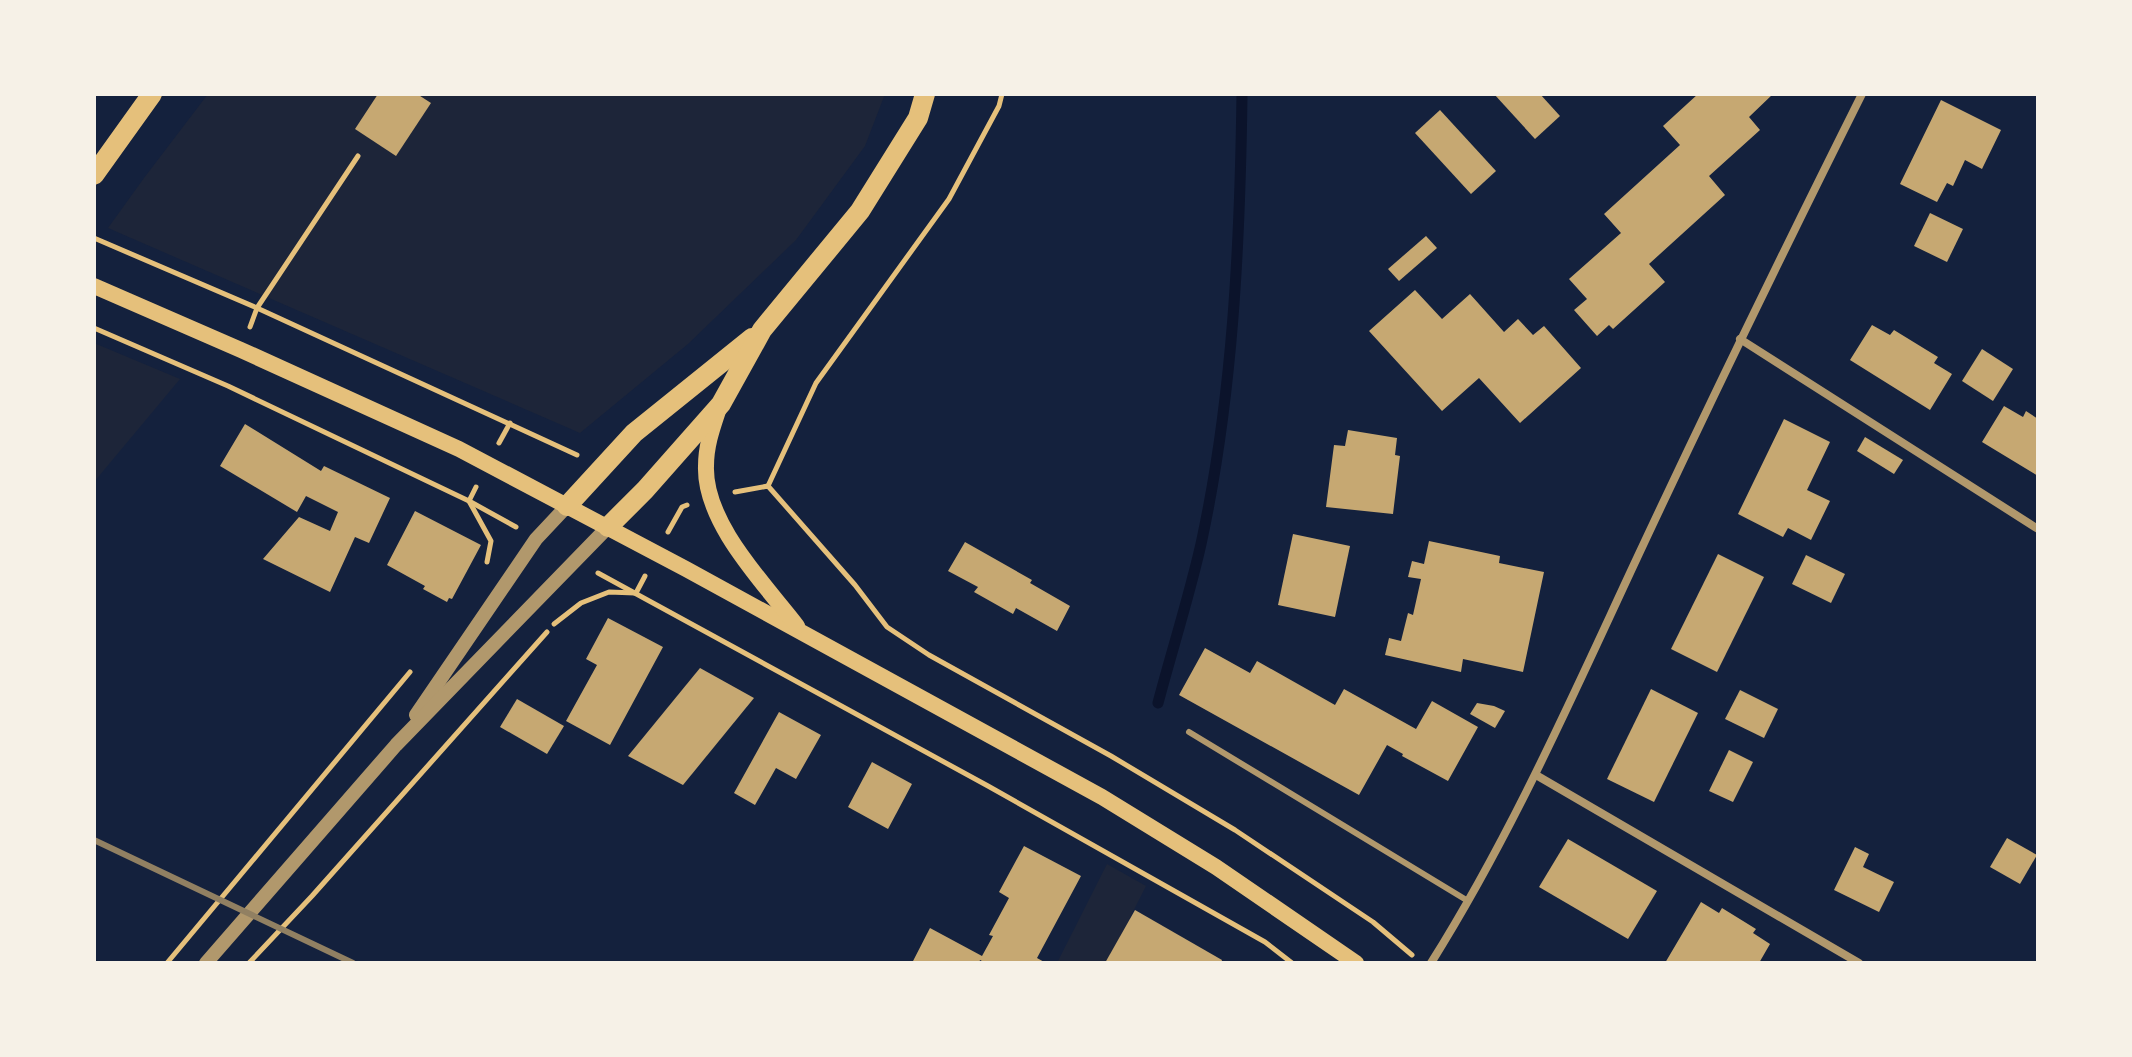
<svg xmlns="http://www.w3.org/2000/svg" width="2132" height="1057" font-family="'Golos Text',sans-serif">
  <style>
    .green { fill: #1d2539 }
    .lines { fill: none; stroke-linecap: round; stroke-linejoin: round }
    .stream { stroke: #0b132b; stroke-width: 11 }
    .building { fill: #c6a872 }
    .path { stroke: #e5c07b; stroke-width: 5 }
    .service { stroke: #b1986c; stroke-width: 6 }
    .minor { stroke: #b1986c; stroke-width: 8 }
    .tertiary { stroke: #b1986c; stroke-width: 14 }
    .secondary { stroke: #e5c07b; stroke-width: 16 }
    .primary { stroke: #e5c07b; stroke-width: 20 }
    .rail { stroke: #918062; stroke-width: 6 }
  </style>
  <rect width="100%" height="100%" fill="#14213d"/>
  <g class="green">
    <path d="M208,94H885L865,146L796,240L688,344L580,433L108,228L144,178Z"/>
    <path d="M94,343L180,379L94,482Z"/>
    <path d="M1107,864L1146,886L1107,963H1057Z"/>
  </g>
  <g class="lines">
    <path class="stream" d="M1158,703C1172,650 1189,597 1201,544C1233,397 1240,244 1242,94"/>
  </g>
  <g class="building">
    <path d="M378,94H417L431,103L396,156L355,129Z"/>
    <path d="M1494,94H1540L1560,116L1535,139Z"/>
    <path d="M1698,94H1773L1749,117L1760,130L1709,176L1725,195L1649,264L1665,282L1613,329L1609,325L1597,336L1574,310L1587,299L1569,279L1621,233L1604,214L1680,145L1663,126Z"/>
    <path d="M1941,100L2001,130L1982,169L1965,160L1953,186L1947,183L1937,202L1900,184Z"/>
    <path d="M1440,110L1496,171L1471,194L1415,133Z"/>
    <path d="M1930,213L1963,229L1947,262L1914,246Z"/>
    <path d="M1426,236L1437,248L1399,281L1388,269Z"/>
    <path d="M1415,290L1442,319L1470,294L1504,332L1518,319L1533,335L1544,326L1581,368L1520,423L1479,378L1442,411L1369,331Z"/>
    <path d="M1872,325L1890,335L1894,330L1938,357L1934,363L1952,374L1930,410L1850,360Z"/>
    <path d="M1982,349L2013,369L1993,401L1962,381Z"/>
    <path d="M2004,406L2023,417L2026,411L2038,419V476L1982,442Z"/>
    <path d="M1784,419L1830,442L1807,490L1830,501L1811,540L1788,528L1783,537L1738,514Z"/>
    <path d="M245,424L321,471L324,466L390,498L369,543L355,537L330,592L263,559L299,517L330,531L338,512L306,496L297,512L220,466Z"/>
    <path d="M1348,430L1397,438L1395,455L1400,456L1393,514L1326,507L1334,445L1345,446Z"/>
    <path d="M1865,437L1903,460L1894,474L1857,451Z"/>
    <path d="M415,511L481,545L452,599L449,598L447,602L423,589L425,586L387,565Z"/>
    <path d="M1293,534L1350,546L1335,617L1278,605Z"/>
    <path d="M1429,541L1500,556L1499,563L1544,572L1523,672L1463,659L1461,672L1385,655L1389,638L1401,641L1408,613L1413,615L1421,579L1408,577L1412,561L1424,564Z"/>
    <path d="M965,542L1032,580L1030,583L1070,606L1057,631L1016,608L1013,614L974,592L978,587L948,571Z"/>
    <path d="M1718,554L1764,577L1717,672L1671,649Z"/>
    <path d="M1806,555L1845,574L1831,603L1792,584Z"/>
    <path d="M608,618L663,647L610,745L566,721L597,665L586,659Z"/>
    <path d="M1205,648L1250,673L1257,661L1335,705L1344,689L1416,729L1432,701L1478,727L1448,781L1402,756L1403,754L1387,745L1359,795L1179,695Z"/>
    <path d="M700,668L754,698L683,785L628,756Z"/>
    <path d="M1651,689L1698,713L1654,802L1607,779Z"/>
    <path d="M1740,690L1778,709L1764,738L1725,719Z"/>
    <path d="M517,699L564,726L547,754L500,727Z"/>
    <path d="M1477,703L1494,706L1505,711L1495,728L1470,714Z"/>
    <path d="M779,712L821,735L796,779L776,768L755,805L734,793Z"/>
    <path d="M1729,750L1753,762L1733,802L1709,791Z"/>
    <path d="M872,762L912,784L888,829L848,807Z"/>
    <path d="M2007,838L2037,855L2020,884L1990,867Z"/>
    <path d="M1568,839L1657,891L1628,939L1539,887Z"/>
    <path d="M1024,846L1081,876L1037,958L1046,963H986L980,960L979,963H912L930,928L982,956L993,936L989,935L1009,898L999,892Z"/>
    <path d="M1855,847L1869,854L1863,867L1894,882L1879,912L1834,890Z"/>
    <path d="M1701,902L1719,913L1722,908L1756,929L1753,933L1770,944L1759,963H1665Z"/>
    <path d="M1135,910L1222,960L1221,963H1105Z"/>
  </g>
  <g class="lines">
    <g class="path">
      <path d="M94,238L257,308L577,455"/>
      <path d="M250,327L257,308L358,156"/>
      <path d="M94,328L228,386L469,501L516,527"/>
      <path d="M499,443L510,423"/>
      <path d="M768,486L816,383L949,199L999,106L1002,94"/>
      <path d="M476,487L469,501L491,541L487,562"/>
      <path d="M735,492L768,486L855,585L887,627L929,655L1111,756L1235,830L1373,922L1412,955"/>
      <path d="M668,532L682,507L687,505"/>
      <path d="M598,573L988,786L1265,942L1292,963"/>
      <path d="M636,593L645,576"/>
      <path d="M554,624L581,603L609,592L635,593"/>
      <path d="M167,963L410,672"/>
      <path d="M249,963L312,896L547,632"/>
    </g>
    <path class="service" d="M1189,732L1468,901"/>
    <g class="minor">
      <path d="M1740,339L2038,529"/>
      <path d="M1536,775L1859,963"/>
      <path d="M1431,963C1512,834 1573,695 1637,558C1710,402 1785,248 1862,94"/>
    </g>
    <g class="tertiary">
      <path d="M416,715L536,539L567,506"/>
      <path d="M206,963L396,745L608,527"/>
    </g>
    <g class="secondary">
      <path d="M94,286L241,350L459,449L686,569L1102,797L1216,867L1356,963"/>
      <path d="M718,411C712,429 706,446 706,466C704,523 764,583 797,626"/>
    </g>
    <g class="primary">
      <path d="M94,175L152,94"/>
      <path d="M567,506L634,433L752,338"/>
      <path d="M608,527L645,490L721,404L762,330L860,211L918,118L925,94"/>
    </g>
    <path class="rail" d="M94,840L353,963"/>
  </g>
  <rect width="2132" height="1057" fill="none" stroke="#f6f1e7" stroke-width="192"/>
</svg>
